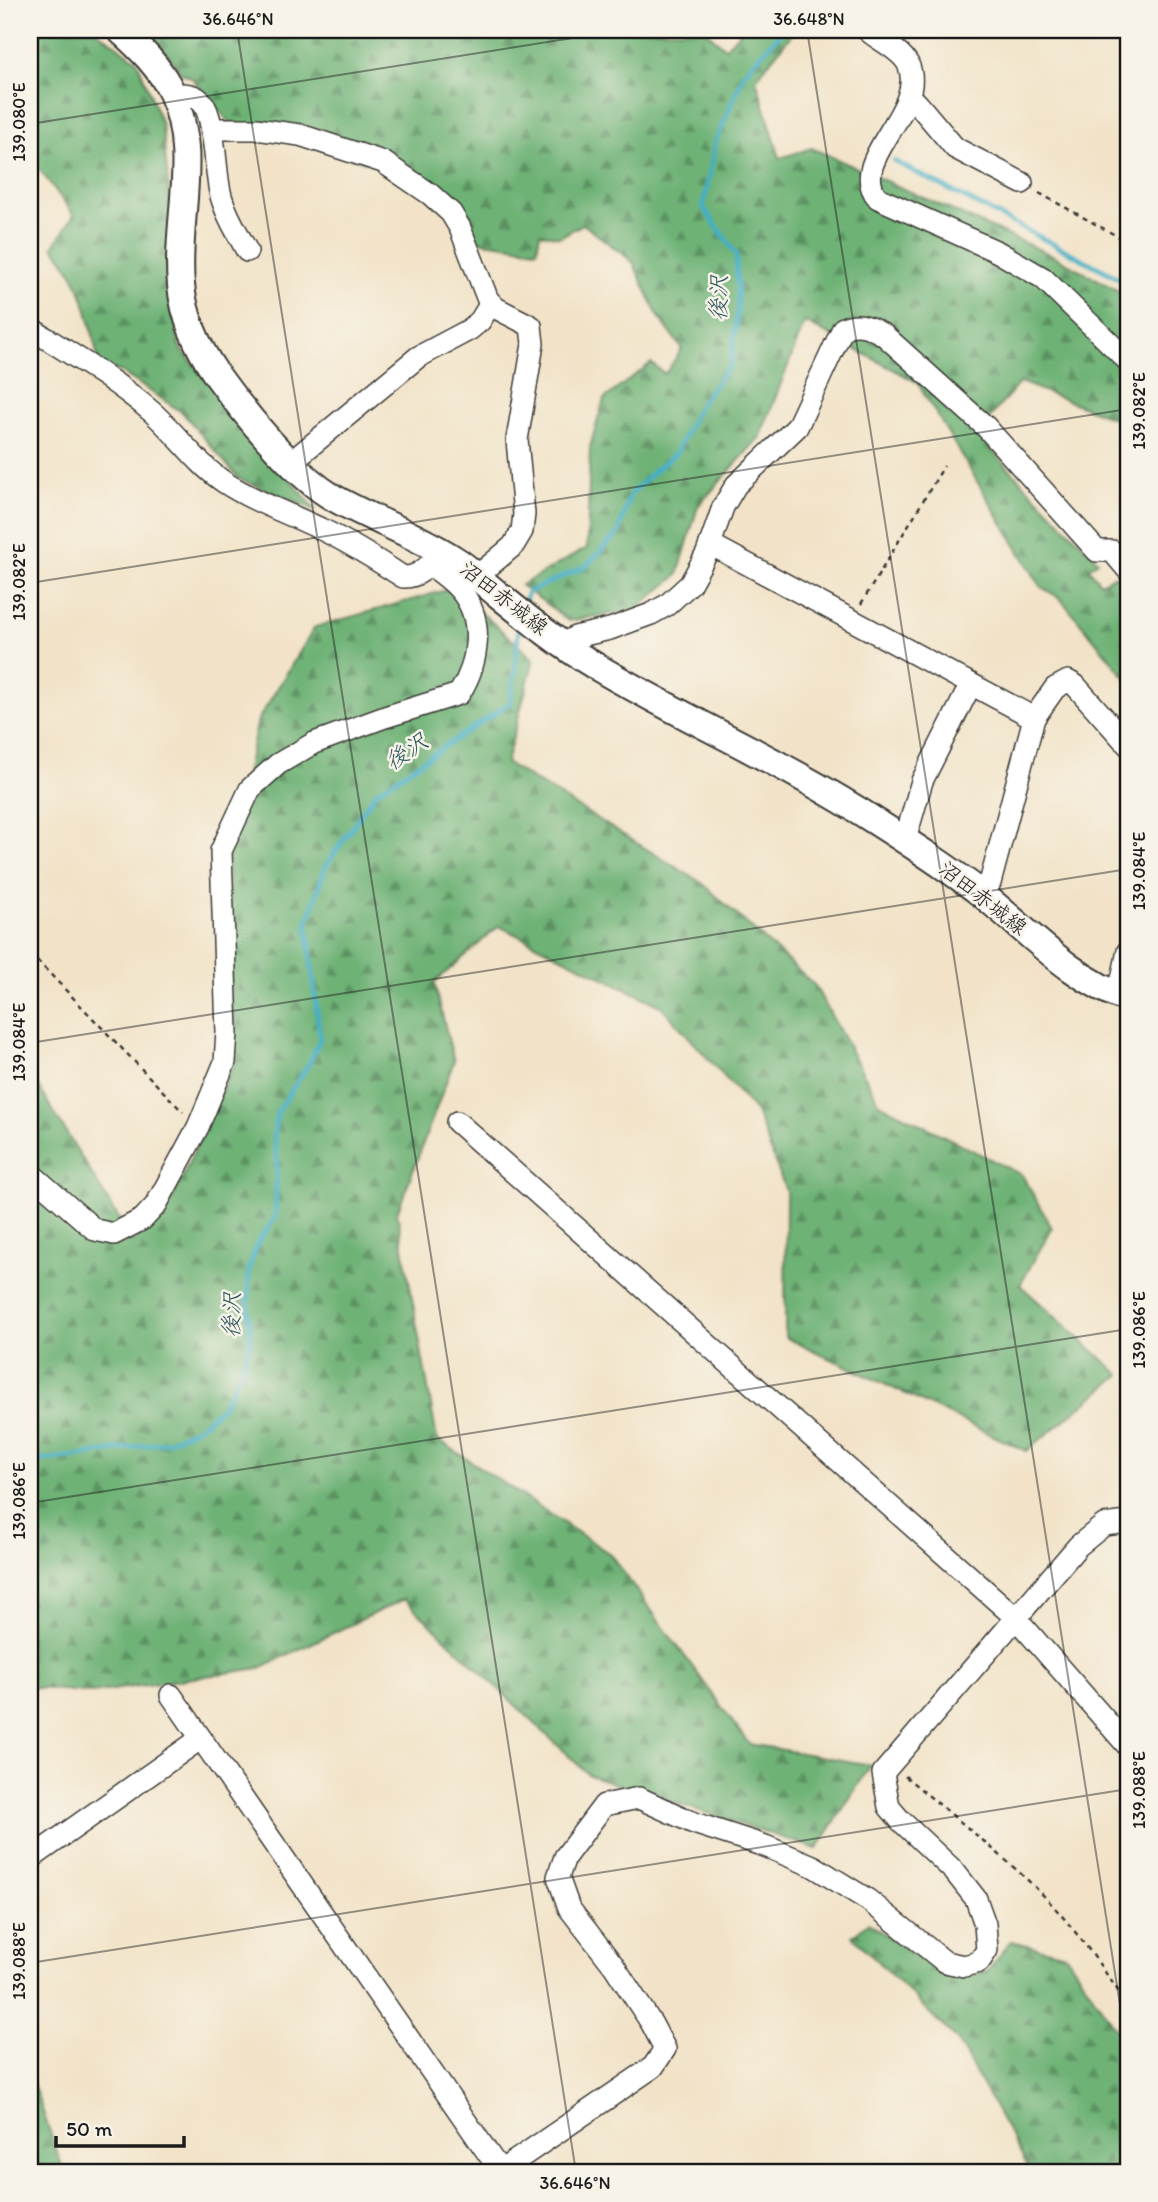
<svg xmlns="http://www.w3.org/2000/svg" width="1158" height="2202" font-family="Itim,'Klee One',sans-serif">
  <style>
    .forest { fill: url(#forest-firs); stroke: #456749; stroke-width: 2 }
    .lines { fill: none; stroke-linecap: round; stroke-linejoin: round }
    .stream { stroke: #45afc4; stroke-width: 5 }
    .minor-casing { stroke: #3c3a36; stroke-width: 24 }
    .major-casing { stroke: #3c3a36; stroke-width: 30 }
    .path { stroke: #3c3a36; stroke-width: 2.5; stroke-dasharray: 5 5; stroke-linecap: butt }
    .minor { stroke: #fff; stroke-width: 21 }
    .major { stroke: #fff; stroke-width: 26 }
    .ticks { fill: none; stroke: #1c1c1c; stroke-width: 2; stroke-opacity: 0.45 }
    .labels { text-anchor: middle; stroke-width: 5; stroke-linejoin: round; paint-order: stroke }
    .street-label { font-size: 21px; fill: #1c1c1c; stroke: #f7f3e8 }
    .water-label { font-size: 23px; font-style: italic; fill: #2c575f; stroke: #f7f3e8 }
    .neatline { fill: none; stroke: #1c1c1c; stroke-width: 2.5 }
    .ticks-label { font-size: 18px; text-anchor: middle; fill: #1c1c1c }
  </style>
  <defs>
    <pattern id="forest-firs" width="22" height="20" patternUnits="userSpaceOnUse" patternTransform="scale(1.75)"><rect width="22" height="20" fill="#6eb276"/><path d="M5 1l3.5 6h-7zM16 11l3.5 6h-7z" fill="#5a9060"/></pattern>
  </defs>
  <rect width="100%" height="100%" fill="#f7f3e8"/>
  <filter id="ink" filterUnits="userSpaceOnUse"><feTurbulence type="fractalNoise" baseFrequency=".0143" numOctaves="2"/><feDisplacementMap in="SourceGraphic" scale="14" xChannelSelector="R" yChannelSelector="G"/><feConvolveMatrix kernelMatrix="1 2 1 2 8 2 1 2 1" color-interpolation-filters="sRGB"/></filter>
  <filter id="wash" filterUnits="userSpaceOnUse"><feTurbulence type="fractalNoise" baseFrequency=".00686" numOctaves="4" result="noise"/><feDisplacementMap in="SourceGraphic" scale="28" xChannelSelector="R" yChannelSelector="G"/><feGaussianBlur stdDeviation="1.57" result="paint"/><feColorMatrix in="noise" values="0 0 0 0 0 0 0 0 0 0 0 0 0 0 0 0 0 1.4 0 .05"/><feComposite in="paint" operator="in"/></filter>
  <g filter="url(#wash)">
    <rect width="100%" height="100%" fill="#f2e3c8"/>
    <g class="forest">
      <path d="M30,30H95L137,60L162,125L171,211L167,259L172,308L180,348L316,510L239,479L183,413L121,372L99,363C89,318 85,282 53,247L74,215L30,157Z"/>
      <path d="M140,30H705L725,48L742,30H795L756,79L780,158L812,148L1054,256L1128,296V424L1020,382L976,434L1098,561L1089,568L1100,583L1116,575L1128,598V681L1060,598L1041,587L917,382L805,322L760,437L698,506L678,575L635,610L569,621L521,585L587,548L590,447L604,399L651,363L665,374L682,349L657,314L633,262L583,224L560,237L540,233L537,250L472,240L427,180L228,121L192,78L182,73L166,52Z"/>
      <path d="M453,588L534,659L506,763L702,883L815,986L880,1104L1022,1175L1052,1228L1020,1285L1120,1375L1026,1451L785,1337L786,1191L756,1112L661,1006L499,926L434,983L454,1061L397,1213L437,1439L610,1554L749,1744L871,1765L817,1849L589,1775L404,1599L260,1668L92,1693L30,1687V1073L133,1242L172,1200L232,1067L228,855L258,720L315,627Z"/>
      <path d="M868,1923L946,1976L987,1972L1011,1941L1066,1955L1128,2047V2172H1031L957,2040L852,1936Z"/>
      <path d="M30,2075L64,2172H30Z"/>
    </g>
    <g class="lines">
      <g class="stream">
        <path d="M894,161L1128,283"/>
        <path d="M523,606L528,592L586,566L618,533L630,495L654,471L676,453L700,404L731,364L738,307L736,254L703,207L716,141L744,73L783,30"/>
        <path d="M30,1461L71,1457L167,1442L199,1427L224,1405L239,1375L251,1341L248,1303L249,1268L258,1242L275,1218L277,1162L274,1134L277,1113L310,1062L320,1039L307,925L325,867L376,792L510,703L515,672L519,622"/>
      </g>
    </g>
  </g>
  <g filter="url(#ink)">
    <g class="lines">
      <g class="minor-casing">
        <g id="minor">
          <path d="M867,30C879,41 900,49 908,64C929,109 845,161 878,198L998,252L1043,278L1128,361"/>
          <path d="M172,94C184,94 194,93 202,102C215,117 215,170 220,192C225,213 237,232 247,251"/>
          <path d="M908,99L917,103L955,148L1022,183"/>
          <path d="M212,129H256L300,135L383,162L430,194L451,213L460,228L488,300L496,308L531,326L533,344L517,440L524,514L522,531L513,546L476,577"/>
          <path d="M30,328C71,354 115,380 152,412C177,434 197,464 224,482C256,503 291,514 325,531C352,544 377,560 403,577C418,578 429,566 438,555"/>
          <path d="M291,462L418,357L469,330L480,321L491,303"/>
          <path d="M710,544L1034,718"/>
          <path d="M563,644L575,637L610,629L651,614L667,605L690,584L707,553L723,507L736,485L797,427L843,328C859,321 870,327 884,335L986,427L1097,551H1112L1128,570"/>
          <path d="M905,840L922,781L971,684"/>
          <path d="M982,895L990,883L1034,718L1055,688L1068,681L1075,685L1128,745"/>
          <path d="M1114,994L1122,979L1128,951"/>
          <path d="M457,1122L1015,1617L1128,1746"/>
          <path d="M30,1173L95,1230L114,1234L143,1219L156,1205L198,1127L225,1062L227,1032L221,851L250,789L278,764L314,743L385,717L459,694C479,663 485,619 460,590C452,580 440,572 430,565"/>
          <path d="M171,1695L501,2172"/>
          <path d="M30,1859L200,1739"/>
          <path d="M499,2172L653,2067L665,2049L652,2024L614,1966L569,1908L558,1877L565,1857L604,1805L639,1798L694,1823L765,1846L813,1866L868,1900L945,1962L964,1966L979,1962L987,1950L985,1924L976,1899L954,1871L901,1821L889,1807L883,1773L1078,1546L1104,1525L1128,1522"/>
        </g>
      </g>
      <g class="major-casing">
        <path id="major" d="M120,30C140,48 160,67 172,93C200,154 175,221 181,285C184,317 198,348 216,374C243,412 295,476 334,498C373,520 417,535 454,559C469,568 481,581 495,592C527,618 561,646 597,667C690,722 788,764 878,823C914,846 950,869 983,895C1028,931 1072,980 1128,999"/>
      </g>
      <g class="path">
        <path d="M1039,193L1128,242"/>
        <path d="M861,604L944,466"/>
        <path d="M30,953L183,1112"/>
        <path d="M905,1776C950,1814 997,1850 1039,1891C1073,1925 1101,1966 1128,2005"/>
      </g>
      <use href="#minor" class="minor"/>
      <use href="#major" class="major"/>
    </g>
  </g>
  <path class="ticks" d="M237,30L576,2172M807,30L1128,2055M30,124L623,30M30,583L1128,409M30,1043L1128,869M30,1503L1128,1329M30,1963L1128,1789"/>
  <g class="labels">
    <g class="street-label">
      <text transform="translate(504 598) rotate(38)" y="7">沼田赤城線</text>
      <text transform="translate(983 898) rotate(38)" y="7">沼田赤城線</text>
    </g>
    <g class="water-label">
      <text transform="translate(718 298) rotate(-88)" y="8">後沢</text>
      <text transform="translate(406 751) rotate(-34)" y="8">後沢</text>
      <text transform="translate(231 1315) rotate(-88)" y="8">後沢</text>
    </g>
  </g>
  <rect width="1158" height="2202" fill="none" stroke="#f7f3e8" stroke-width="77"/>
  <path d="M56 2136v10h128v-10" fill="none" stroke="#1c1c1c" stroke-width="3.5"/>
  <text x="66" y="2136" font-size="21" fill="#1c1c1c" stroke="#f7f3e8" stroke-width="5" paint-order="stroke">50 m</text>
  <rect x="38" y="38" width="1082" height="2126" class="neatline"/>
  <g class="ticks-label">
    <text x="238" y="25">36.646°N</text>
    <text x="809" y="25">36.648°N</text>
    <text transform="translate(19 122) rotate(-90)" y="6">139.080°E</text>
    <text transform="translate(1139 411) rotate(-90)" y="6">139.082°E</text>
    <text transform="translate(19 582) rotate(-90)" y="6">139.082°E</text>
    <text transform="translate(1139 871) rotate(-90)" y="6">139.084°E</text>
    <text transform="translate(19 1042) rotate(-90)" y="6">139.084°E</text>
    <text transform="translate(1139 1330) rotate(-90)" y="6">139.086°E</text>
    <text transform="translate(19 1501) rotate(-90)" y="6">139.086°E</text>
    <text transform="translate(1139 1790) rotate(-90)" y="6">139.088°E</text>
    <text transform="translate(19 1961) rotate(-90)" y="6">139.088°E</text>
    <text x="575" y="2189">36.646°N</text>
  </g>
</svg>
